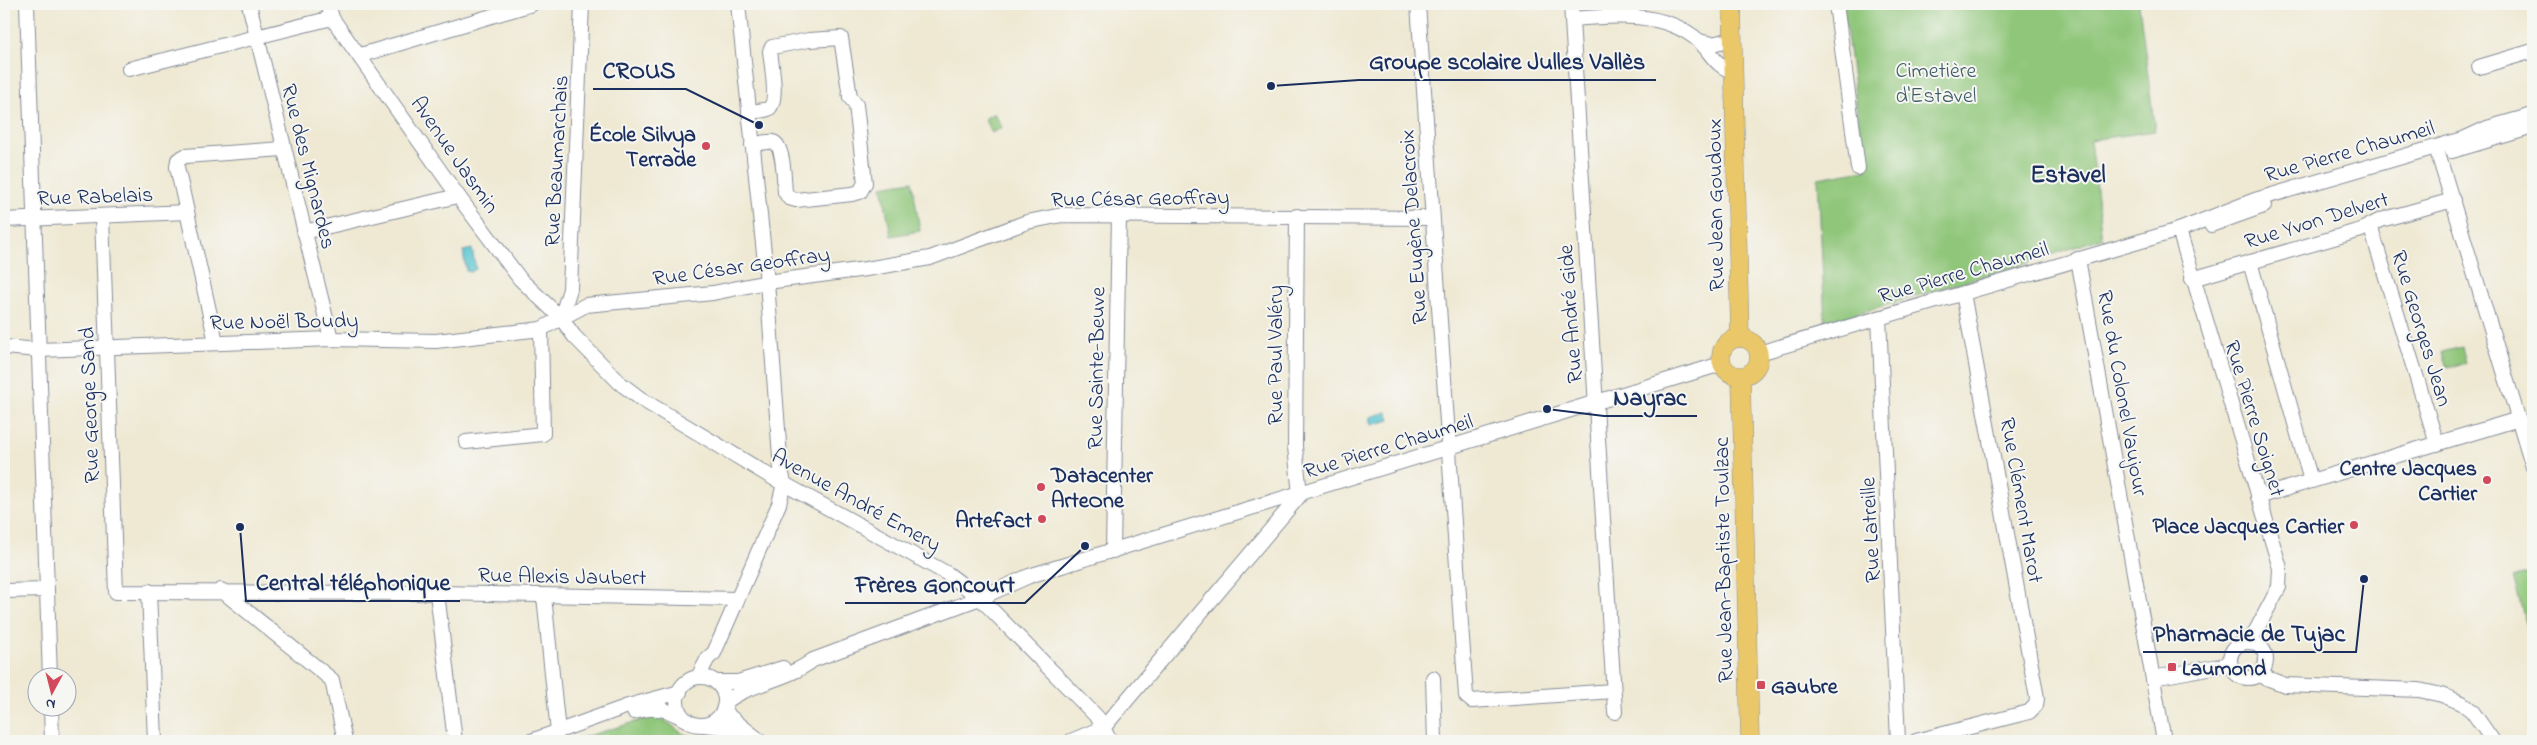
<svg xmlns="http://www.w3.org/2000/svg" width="2537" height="745" font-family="'Indie Flower',sans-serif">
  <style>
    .green { fill: #8fc679; stroke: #557a6c }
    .water { fill: #57c4ce; stroke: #397a96 }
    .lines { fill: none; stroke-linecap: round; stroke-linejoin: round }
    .minor-casing { stroke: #858c98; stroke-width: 16 }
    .major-casing { stroke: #858c98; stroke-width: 19 }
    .minor { stroke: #fff; stroke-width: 14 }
    .major { stroke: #eac769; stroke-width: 18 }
    .poi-dot { fill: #d1495b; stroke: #f6f6f2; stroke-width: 2 }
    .labels { text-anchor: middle; stroke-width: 4; stroke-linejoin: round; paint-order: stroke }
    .park-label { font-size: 22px; fill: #3e5c66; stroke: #f6f6f2 }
    .poi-label { font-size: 22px; font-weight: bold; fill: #1b2f5e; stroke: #f6f6f2; text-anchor: end }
    .street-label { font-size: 22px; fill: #1b2f5e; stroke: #f6f6f2 }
    .quarter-label { font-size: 25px; font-weight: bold; fill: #1b2f5e; stroke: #f6f6f2 }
    .leader { fill: none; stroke: #1b2f5e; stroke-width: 2 }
    .callout-dot { fill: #1b2f5e; stroke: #f6f6f2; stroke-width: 2 }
    .callout-label { font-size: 24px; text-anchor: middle; font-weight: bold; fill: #1b2f5e; stroke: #f6f6f2; stroke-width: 4; stroke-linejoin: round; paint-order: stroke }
  </style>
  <rect width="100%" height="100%" fill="#f6f6f2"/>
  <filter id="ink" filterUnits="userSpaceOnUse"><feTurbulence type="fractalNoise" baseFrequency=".02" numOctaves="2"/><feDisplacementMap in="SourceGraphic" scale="10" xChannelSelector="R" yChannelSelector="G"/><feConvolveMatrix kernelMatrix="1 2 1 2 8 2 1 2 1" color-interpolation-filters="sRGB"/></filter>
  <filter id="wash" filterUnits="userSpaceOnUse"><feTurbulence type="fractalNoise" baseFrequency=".0096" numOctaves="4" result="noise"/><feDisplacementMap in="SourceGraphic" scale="20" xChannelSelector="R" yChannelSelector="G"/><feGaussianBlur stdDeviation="1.12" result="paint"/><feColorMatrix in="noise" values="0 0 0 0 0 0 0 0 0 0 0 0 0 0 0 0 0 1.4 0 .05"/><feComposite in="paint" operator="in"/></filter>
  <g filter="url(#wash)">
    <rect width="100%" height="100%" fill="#efe9d3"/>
    <g class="green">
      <path d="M1843,4H2139L2155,131L2090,140L2102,238L2018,266L1825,323L1818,178L1865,170Z"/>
      <path d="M994,113L1002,127L992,133L984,119Z"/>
      <path d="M912,181L920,231L891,236L882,186Z"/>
      <path d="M2462,347L2466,363L2447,368L2442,352Z"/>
      <path d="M2533,572V647L2513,578Z"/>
      <path d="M655,716C667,720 672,726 682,733C694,739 710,737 723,736L728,741H571Z"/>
    </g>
    <g class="water">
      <path d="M472,249L476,269L471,272L466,271L463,251Z"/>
      <path d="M1387,412L1390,420L1372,425L1370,417Z"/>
    </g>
  </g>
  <g filter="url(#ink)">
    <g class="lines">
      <g class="minor-casing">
        <g id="minor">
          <path d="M27,4L50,678"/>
          <path d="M249,4L331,339"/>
          <path d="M328,4L332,18L458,196L520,279L561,318L574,336L620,383L641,399L768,475L948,574L980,598L1098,718L1110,741"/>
          <path d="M1418,4L1466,696L1472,701L1613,691"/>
          <path d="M1571,4L1615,712"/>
          <path d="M1836,4L1858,168"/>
          <path d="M1572,19C1614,15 1665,11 1699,41C1711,52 1716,68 1734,71"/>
          <path d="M1699,41L1712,44L1733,39"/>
          <path d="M361,55L532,4"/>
          <path d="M2479,67L2533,51"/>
          <path d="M129,69L332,18"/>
          <path d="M749,112C754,111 763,111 768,109C779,103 771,62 770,51L772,47L809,40L841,38L850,97L856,105L865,183L860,192L852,194L796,200L789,198L785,192C784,182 784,145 773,142C767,141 758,144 752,145"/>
          <path d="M2436,147L2533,467"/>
          <path d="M2452,151L2533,127"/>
          <path d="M1297,216L1295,447L1300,494"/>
          <path d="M102,217L116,592L437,593L737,599"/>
          <path d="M4,220L187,212"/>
          <path d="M2211,225L2264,206"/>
          <path d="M2370,225L2437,444"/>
          <path d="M2179,230L2280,568L2279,587L2250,642"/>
          <path d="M304,232L458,196"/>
          <path d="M2078,259L2164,741"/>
          <path d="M2250,262L2311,481"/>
          <path d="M2192,279L2361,230L2381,220L2453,200"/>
          <path d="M561,318L570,289L582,4"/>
          <path d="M1879,318L1898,741"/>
          <path d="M216,342L177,167L178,160L185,156L283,149"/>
          <path d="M4,347L39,350L331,339L436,341L541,329L586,305L713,293L767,282L866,269L930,258L1027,222L1062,215L1432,218"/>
          <path d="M1759,353L2179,230L2255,200L2463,139L2487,128L2533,115"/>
          <path d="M466,442L543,434L541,329"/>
          <path d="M2258,497L2519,419"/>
          <path d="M1113,551L1119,215"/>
          <path d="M221,590L332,680L345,741"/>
          <path d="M4,591L47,590"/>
          <path d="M149,591L155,741"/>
          <path d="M437,593L455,741"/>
          <path d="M544,596L558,732"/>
          <circle cx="2248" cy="660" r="18"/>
          <path d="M2259,675L2285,685L2419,690L2442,695L2462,703L2472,711L2493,741"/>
          <path d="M698,677L708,658L714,653L779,504L784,483L781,470L767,282L738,4"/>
          <circle cx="701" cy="701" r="24"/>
          <path d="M1433,678L1435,741"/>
          <path d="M2153,678L2230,664"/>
          <path d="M716,682H738L783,668"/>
          <path d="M725,703C746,684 788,680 813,660L980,598L1029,576L1721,364"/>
          <path d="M724,707L729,716L760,741"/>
          <path d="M51,708L52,741"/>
          <path d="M634,712C654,706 666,708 684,719"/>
          <path d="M705,725L723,727L744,741"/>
          <path d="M531,741L628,706L680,692"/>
          <path d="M1071,741L1104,727L1300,495"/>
          <path d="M1916,741L2029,712L2036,705L2037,698L1963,293"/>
        </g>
      </g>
      <g class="major-casing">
        <g id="major">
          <path d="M1732,4L1740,338"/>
          <circle cx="1740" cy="357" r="19"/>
          <path d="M1741,377L1750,741"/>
        </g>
      </g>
      <use href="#minor" class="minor"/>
      <use href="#major" class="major"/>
    </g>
  </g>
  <g class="poi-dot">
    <circle cx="706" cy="146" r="5"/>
    <circle cx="2487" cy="480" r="5"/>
    <circle cx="1041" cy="487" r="5"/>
    <circle cx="1042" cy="519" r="5"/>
    <circle cx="2354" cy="525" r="5"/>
    <rect x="2167" y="662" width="10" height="10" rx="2.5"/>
    <rect x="1756" y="680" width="10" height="10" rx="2.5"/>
  </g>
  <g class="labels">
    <g class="park-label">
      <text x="1936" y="77">Cimetière<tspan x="1936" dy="25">d'Estavel</tspan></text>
    </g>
    <g class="poi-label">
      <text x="696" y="141">École Silvya<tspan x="696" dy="25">Terrade</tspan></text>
      <text x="2477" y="475">Centre Jacques<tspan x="2477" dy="25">Cartier</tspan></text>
      <text x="1051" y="482" text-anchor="start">Datacenter<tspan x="1051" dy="25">ArteOne</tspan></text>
      <text x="1032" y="527">Artefact</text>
      <text x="2344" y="533">Place Jacques Cartier</text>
      <text x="2182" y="675" text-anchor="start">Laumond</text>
      <text x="1771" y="693" text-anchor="start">Gaubre</text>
    </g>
    <g class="street-label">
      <text transform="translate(2349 150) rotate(-16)" y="8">Rue Pierre Chaumeil</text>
      <text transform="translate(456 154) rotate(55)" y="8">Avenue Jasmin</text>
      <text transform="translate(555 161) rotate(-87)" y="8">Rue Beaumarchais</text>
      <text transform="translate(310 166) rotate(76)" y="8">Rue des Mignardes</text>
      <text transform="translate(95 195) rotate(-2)" y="8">Rue Rabelais</text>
      <text transform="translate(1140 197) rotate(-1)" y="8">Rue César Geoffray</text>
      <text transform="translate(1714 205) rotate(-91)" y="8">Rue Jean Goudoux</text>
      <text transform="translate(2316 219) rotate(-17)" y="8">Rue Yvon Delvert</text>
      <text transform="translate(1412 227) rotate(-94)" y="8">Rue Eugène Delacroix</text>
      <text transform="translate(741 265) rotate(-8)" y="8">Rue César Geoffray</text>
      <text transform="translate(1963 271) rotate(-16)" y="8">Rue Pierre Chaumeil</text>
      <text transform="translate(1569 314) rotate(-94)" y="8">Rue André Gide</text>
      <text transform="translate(284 320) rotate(-1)" y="8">Rue Noël Boudy</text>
      <text transform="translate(2423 328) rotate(73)" y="8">Rue Georges Jean</text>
      <text transform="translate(1274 355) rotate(-90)" y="8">Rue Paul Valéry</text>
      <text transform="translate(1095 368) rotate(-89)" y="8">Rue Sainte-Beuve</text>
      <text transform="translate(2124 393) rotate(80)" y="8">Rue du Colonel Vaujour</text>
      <text transform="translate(88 405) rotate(-92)" y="8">Rue George Sand</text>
      <text transform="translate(2256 418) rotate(73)" y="8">Rue Pierre Soignet</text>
      <text transform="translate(1388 445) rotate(-17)" y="8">Rue Pierre Chaumeil</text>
      <text transform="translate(857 499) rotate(29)" y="8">Avenue André Emery</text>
      <text transform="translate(2023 500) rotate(80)" y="8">Rue Clément Marot</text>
      <text transform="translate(1869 530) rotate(-93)" y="8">Rue Latreille</text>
      <text transform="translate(1722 560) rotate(-91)" y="8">Rue Jean-Baptiste Toulzac</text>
      <text transform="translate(562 575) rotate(1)" y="8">Rue Alexis Jaubert</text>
    </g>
    <g class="quarter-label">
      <text x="2068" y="182">Estavel</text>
    </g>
  </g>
  <path class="leader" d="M1271 86L1359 80H1656M759 125L686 89H593M1547 409L1604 416H1697M240 527L246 601H460M1085 546L1025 603H845M2364 579L2356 652H2143"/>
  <g class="callout-dot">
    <circle cx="1271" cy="86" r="5"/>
    <circle cx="759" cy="125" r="5"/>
    <circle cx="1547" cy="409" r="5"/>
    <circle cx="240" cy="527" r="5"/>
    <circle cx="1085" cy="546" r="5"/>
    <circle cx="2364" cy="579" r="5"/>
  </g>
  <g class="callout-label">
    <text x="1507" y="69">Groupe scolaire Julles Vallès</text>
    <text x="639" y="78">CROUS</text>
    <text x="1650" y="405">Nayrac</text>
    <text x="353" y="590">Central téléphonique</text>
    <text x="935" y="592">Frères Goncourt</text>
    <text x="2249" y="641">Pharmacie de Tujac</text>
  </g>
  <rect width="2537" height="745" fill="none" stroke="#f6f6f2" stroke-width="20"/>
  <g transform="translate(52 692) rotate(187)"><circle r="24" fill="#f6f6f2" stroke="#9ea6b7"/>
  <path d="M0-4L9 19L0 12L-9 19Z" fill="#d1495b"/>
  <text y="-8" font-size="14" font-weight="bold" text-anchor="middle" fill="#1b2f5e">N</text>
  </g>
</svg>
